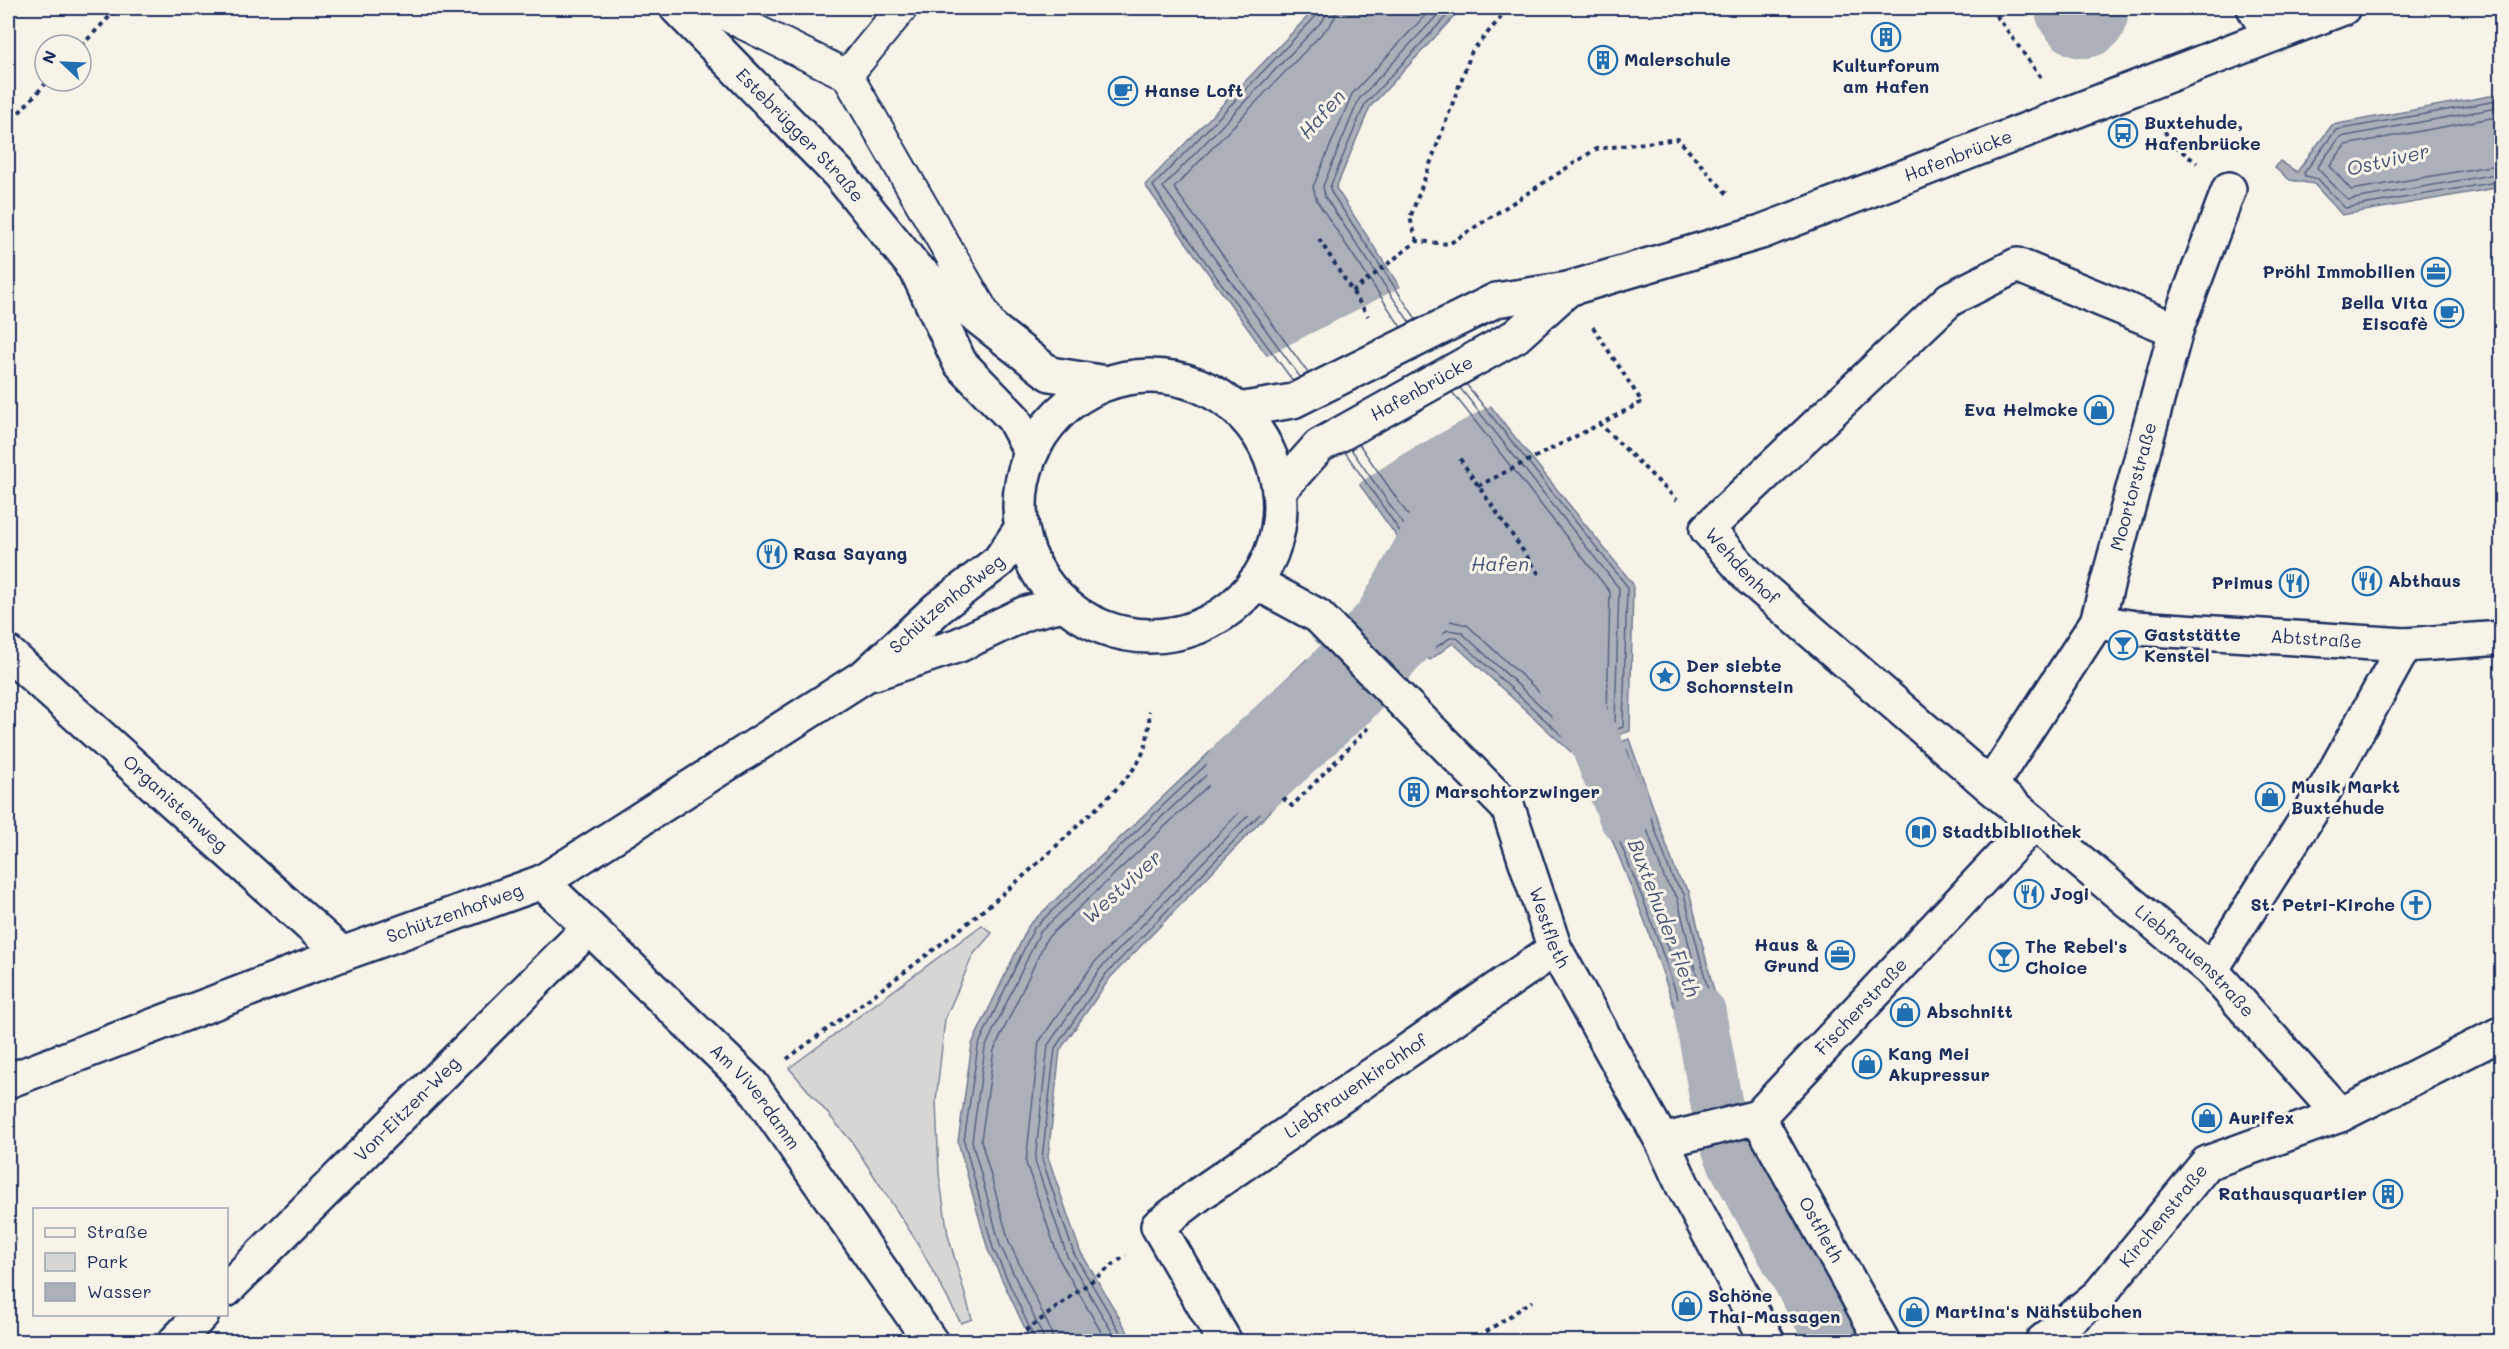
<svg xmlns="http://www.w3.org/2000/svg" width="2509" height="1349" font-family="Mali,sans-serif">
  <style>
    .green { fill: #d7d6d4; stroke: #798299; stroke-width: 1.5 }
    .water { fill: #acb0b9; stroke: #727c95; stroke-width: 1.5 }
    .pier { fill: #f7f3e8 }
    .lines { fill: none; stroke-linecap: round; stroke-linejoin: round }
    .shore { stroke: #556382; stroke-width: 1.5 }
    .canal { stroke: #acb0b9; stroke-width: 52 }
    .river { stroke: #acb0b9; stroke-width: 88 }
    .lane-casing { stroke: #1b2f5e; stroke-width: 34 }
    .street-casing { stroke: #1b2f5e; stroke-width: 38 }
    .secondary-casing { stroke: #1b2f5e; stroke-width: 38 }
    .path { stroke: #1b2f5e; stroke-width: 4; stroke-dasharray: 4.5 4.5; stroke-linecap: butt }
    .lane { stroke: #f7f3e8; stroke-width: 30 }
    .street { stroke: #f7f3e8; stroke-width: 33 }
    .secondary { stroke: #f7f3e8; stroke-width: 33 }
    .labels { text-anchor: middle; stroke-width: 6; stroke-linejoin: round; paint-order: stroke }
    .poi-label { font-size: 18px; font-weight: bold; fill: #1b2f5e; stroke: #f7f3e8; text-anchor: start }
    .street-label { font-size: 18px; fill: #1b2f5e; stroke: #f7f3e8 }
    .water-label { font-size: 20px; font-style: italic; fill: #465679; stroke: #f7f3e8 }
  </style>
  <rect width="100%" height="100%" fill="#f7f3e8"/>
  <filter id="ink" filterUnits="userSpaceOnUse"><feTurbulence type="fractalNoise" baseFrequency=".0167" numOctaves="2"/><feDisplacementMap in="SourceGraphic" scale="12" xChannelSelector="R" yChannelSelector="G"/><feConvolveMatrix kernelMatrix="1 2 1 2 8 2 1 2 1" color-interpolation-filters="sRGB"/></filter>
  <g filter="url(#ink)">
    <path class="green" d="M982,925L992,933L973,955L945,1019L936,1101L939,1174L948,1235L972,1319L961,1323L917,1242L852,1142L789,1068Z"/>
    <g class="water">
      <path d="M1316,8H1462L1370,107L1336,188L1405,295L1510,431L1633,584L1630,731L1571,752L1453,643L1430,660L1395,629L1367,601L1410,555L1145,185Z"/>
      <path d="M2501,94V187L2342,215L2314,184L2290,180L2275,168L2280,161L2297,172L2332,125Z"/>
      <path d="M1307,659L1366,712L1110,978L1060,1050L1048,1157L1080,1251L1133,1341H1031L988,1250L958,1142L972,1044L1029,925Z"/>
      <path d="M1629,739L1677,875L1689,891L1735,1075L1714,1083H1692L1686,1041L1644,919L1580,760L1599,750Z"/>
      <path d="M1743,1158H1754L1769,1165L1865,1341H1806L1721,1190L1725,1170Z"/>
    </g>
    <path class="pier" d="M1403,286L1493,404L1403,454L1361,482L1358,486L1265,357Z"/>
    <g class="lines">
      <g class="shore">
        <path d="M2502,100L2336,130L2304,173L2305,176L2318,179L2345,208L2502,181"/>
        <path d="M2502,107L2340,137L2317,168L2348,200L2502,173"/>
        <path d="M2502,116L2345,145L2330,166L2351,190L2502,164"/>
        <path d="M1416,319L1331,192L1330,187L1365,104L1454,8"/>
        <path d="M1410,323L1325,197L1323,186L1359,99L1444,8"/>
        <path d="M1401,327L1317,201L1313,187L1352,94L1432,8"/>
        <path d="M1308,373L1174,188L1330,25L1335,17L1336,8"/>
        <path d="M1300,377L1163,187L1324,19L1327,8"/>
        <path d="M1293,381L1169,212L1153,186L1318,14L1320,8"/>
        <path d="M1359,444L1431,548C1435,570 1413,584 1400,599V602L1430,630L1450,621L1467,625L1575,725L1607,715L1610,592L1452,392"/>
        <path d="M1351,449L1422,551L1420,563L1388,599V603L1430,641L1448,630L1461,632L1573,736L1615,722L1619,588L1460,388"/>
        <path d="M1345,452L1415,553L1414,560L1377,600L1399,624L1430,651L1450,638H1457L1572,745L1623,727L1627,586L1466,384"/>
        <path d="M1623,748L1627,750L1672,877L1684,894L1728,1069L1726,1072L1712,1077L1697,1075L1692,1039L1650,917L1589,765L1590,762Z"/>
        <path d="M1619,757L1622,759L1665,880L1677,897L1719,1064L1712,1070L1704,1067L1699,1037L1657,915L1598,768L1600,765Z"/>
        <path d="M1612,769L1617,771L1627,802L1626,805L1622,804L1610,773Z"/>
        <path d="M1036,1342L993,1248L964,1141L978,1046L1034,928L1307,669L1355,711L1356,714L1106,974L1055,1048L1042,1159L1074,1254L1126,1342"/>
        <path d="M1044,1342L1042,1334L1000,1245L972,1141L985,1048L1040,932L1308,679L1344,711L1345,715L1100,969L1048,1045L1035,1161L1067,1256L1118,1342"/>
        <path d="M1053,1342L1051,1331L1009,1242L981,1140L994,1050L1047,938L1308,691L1332,712V716L1094,963L1039,1042L1026,1163L1059,1259L1107,1342"/>
        <path d="M1811,1342L1810,1336L1727,1189L1731,1173C1744,1164 1750,1162 1765,1170L1858,1342"/>
        <path d="M1818,1342L1817,1333L1735,1188L1737,1178L1747,1171L1759,1176L1850,1342"/>
        <path d="M1827,1342L1824,1328L1745,1187L1748,1181L1753,1183L1840,1342"/>
      </g>
      <g class="canal">
        <path d="M1561,678L1596,743L1625,817"/>
        <path d="M1700,1013L1722,1134L1734,1163L1833,1342"/>
      </g>
      <g class="river">
        <path d="M2079,8L2084,14"/>
        <path d="M1250,771L1339,690L1395,629L1455,523"/>
      </g>
      <g class="lane-casing">
        <g id="lane">
          <path d="M695,27L715,10L847,75L902,8"/>
          <path d="M847,75L991,325"/>
        </g>
      </g>
      <g class="street-casing">
        <g id="street">
          <path d="M2254,8L2270,35"/>
          <path d="M2176,330L2229,189"/>
          <path id="s1" d="M1255,582L1318,616L1508,808L1555,949L1662,1141L1683,1186L1768,1342"/>
          <path id="s2" d="M2097,622L2136,628L2405,645L2502,638"/>
          <path id="s3" d="M8,653L342,954"/>
          <path id="s4" d="M1990,786L2097,622L2176,330L2017,265L1950,299L1707,529L1752,580L1990,786L2211,970L2340,1115"/>
          <path id="s5" d="M542,882L752,1085L931,1342"/>
          <path d="M2211,970L2324,791L2405,645"/>
          <path id="s6" d="M1758,1117L1883,1342"/>
          <path id="s7" d="M1662,1141L1758,1117L2034,823"/>
          <path id="s8" d="M226,1290L589,928"/>
          <path d="M175,1342L202,1314"/>
          <path id="s9" d="M1225,1342L1158,1226L1201,1193L1555,949"/>
          <path id="s10" d="M2042,1342L2099,1295L2207,1163L2340,1115L2502,1033"/>
        </g>
      </g>
      <g class="secondary-casing">
        <g id="secondary">
          <path id="s11" d="M677,8L839,174L916,269L1050,374L1107,383"/>
          <path d="M918,273L960,363L1013,418L1031,452"/>
          <circle cx="1150" cy="506" r="130"/>
          <path id="s12" d="M1238,410L1293,401L1496,300L1568,289L1761,232L2343,8"/>
          <path id="s13" d="M1279,491L1319,446L1516,336L1568,289"/>
          <path d="M874,673L959,645L1026,613L1063,604"/>
          <path id="s14" d="M8,1081L342,954L542,882L866,675L938,608L999,561L1021,529"/>
        </g>
      </g>
      <g class="path">
        <path d="M1991,8L2042,79"/>
        <path d="M81,46L118,8"/>
        <path d="M13,119L48,81"/>
        <path d="M2161,123L2170,142L2197,163"/>
        <path d="M1319,239L1368,316"/>
        <path d="M1417,241L1410,218L1472,51L1509,8"/>
        <path d="M1352,292L1417,241L1449,244L1596,149L1678,139L1729,196"/>
        <path d="M1593,327L1642,402L1600,424L1677,500"/>
        <path d="M1460,459L1539,574"/>
        <path d="M1478,486L1600,424"/>
        <path d="M1283,798L1292,806L1368,728"/>
        <path d="M787,1059C884,987 984,917 1071,832C1093,811 1117,791 1135,767C1147,750 1150,730 1149,711"/>
        <path d="M1011,1342L1126,1255"/>
        <path d="M1471,1342L1532,1301"/>
      </g>
      <use href="#lane" class="lane"/>
      <use href="#street" class="street"/>
      <use href="#secondary" class="secondary"/>
    </g>
  </g>
  <defs>
    <g id="building-ring" transform="scale(1.5)"><circle r="9.5" fill="#f7f3e8" stroke="#1f6fb2" stroke-width="1.5"/><path d="M-4-6H4V6H1V3H-1V6H-4ZM-2.5-4.3h1.7v1.8h-1.7ZM.8-4.3h1.7v1.8H.8ZM-2.5-1h1.7V.8h-1.7ZM.8-1h1.7V.8H.8Z" fill="#1f6fb2"/></g>
    <g id="cafe-ring" transform="scale(1.5)"><circle r="9.5" fill="#f7f3e8" stroke="#1f6fb2" stroke-width="1.5"/><path d="M-5.5-4.5H6V0H3Q3 3.5 0 3.5H-2.5Q-5.5 3.5-5.5 0ZM3-3.2v2h1.7v-2ZM-6 4.5H4V6H-6Z" fill="#1f6fb2"/></g>
    <g id="bus-ring" transform="scale(1.5)"><circle r="9.5" fill="#f7f3e8" stroke="#1f6fb2" stroke-width="1.5"/><path d="M-5-6H5V4H4V6H2V4H-2V6H-4V4H-5ZM-3.5-4V0h7V-4ZM-3.5 1.2v1.5H-2V1.2ZM2 1.2v1.5H3.5V1.2Z" fill="#1f6fb2"/></g>
    <g id="office-ring" transform="scale(1.5)"><circle r="9.5" fill="#f7f3e8" stroke="#1f6fb2" stroke-width="1.5"/><path d="M-6-3h4V-5.5h4V-3h4V5H-6ZM-1-4.5V-3h2v-1.5ZM-6 0V1H6V0Z" fill="#1f6fb2"/></g>
    <g id="shop-ring" transform="scale(1.5)"><circle r="9.5" fill="#f7f3e8" stroke="#1f6fb2" stroke-width="1.5"/><path d="M-5-2.5h2.3a2.7 3.5 0 0 1 5.4 0H5L5.5 6h-11ZM-1.5-2.5h3a1.5 2.3 0 0 0-3 0Z" fill="#1f6fb2"/></g>
    <g id="restaurant-ring" transform="scale(1.5)"><circle r="9.5" fill="#f7f3e8" stroke="#1f6fb2" stroke-width="1.5"/><path d="M-5-6h1v4h1v-4h1v4h1v-4h1v5L-1.5 .5V6h-2V.5L-5-1ZM5-6V6H3V1.5H1.5Q1.5-4 5-6Z" fill="#1f6fb2"/></g>
    <g id="bar-ring" transform="scale(1.5)"><circle r="9.5" fill="#f7f3e8" stroke="#1f6fb2" stroke-width="1.5"/><path d="M-6-5H6L.8 .8V4.5H3.5V6h-7V4.5H-.8V.8Z" fill="#1f6fb2"/></g>
    <g id="sight-ring" transform="scale(1.5)"><circle r="9.5" fill="#f7f3e8" stroke="#1f6fb2" stroke-width="1.5"/><path d="M0-6L1.8-2.2L6-1.7L2.9 1.2L3.7 5.4L0 3.3L-3.7 5.4L-2.9 1.2L-6-1.7L-1.8-2.2Z" fill="#1f6fb2"/></g>
    <g id="library-ring" transform="scale(1.5)"><circle r="9.5" fill="#f7f3e8" stroke="#1f6fb2" stroke-width="1.5"/><path d="M-6-4Q-3-5.5-.7-3.5V5Q-3 3-6 4ZM6-4Q3-5.5 .7-3.5V5Q3 3 6 4Z" fill="#1f6fb2"/></g>
    <g id="church-ring" transform="scale(1.5)"><circle r="9.5" fill="#f7f3e8" stroke="#1f6fb2" stroke-width="1.5"/><path d="M-1.2-6h2.4v3.5h3.3v2.4h-3.3V6h-2.4V-.1h-3.3v-2.4h3.3Z" fill="#1f6fb2"/></g>
  </defs>
  <g fill-rule="evenodd">
    <use href="#building-ring" x="1886" y="37"/>
    <use href="#building-ring" x="1603" y="60"/>
    <use href="#cafe-ring" x="1123" y="91"/>
    <use href="#bus-ring" x="2123" y="133"/>
    <use href="#office-ring" x="2436" y="272"/>
    <use href="#cafe-ring" x="2449" y="313"/>
    <use href="#shop-ring" x="2099" y="410"/>
    <use href="#restaurant-ring" x="772" y="554"/>
    <use href="#restaurant-ring" x="2367" y="581"/>
    <use href="#restaurant-ring" x="2294" y="583"/>
    <use href="#bar-ring" x="2123" y="645"/>
    <use href="#sight-ring" x="1665" y="676"/>
    <use href="#building-ring" x="1414" y="792"/>
    <use href="#shop-ring" x="2270" y="797"/>
    <use href="#library-ring" x="1921" y="832"/>
    <use href="#restaurant-ring" x="2029" y="894"/>
    <use href="#church-ring" x="2416" y="905"/>
    <use href="#office-ring" x="1840" y="955"/>
    <use href="#bar-ring" x="2004" y="957"/>
    <use href="#shop-ring" x="1905" y="1012"/>
    <use href="#shop-ring" x="1867" y="1064"/>
    <use href="#shop-ring" x="2207" y="1118"/>
    <use href="#building-ring" x="2388" y="1194"/>
    <use href="#shop-ring" x="1687" y="1306"/>
    <use href="#shop-ring" x="1914" y="1312"/>
  </g>
  <g class="labels">
    <g class="poi-label">
      <text x="1624" y="66">Malerschule</text>
      <text x="1886" y="72" text-anchor="middle">Kulturforum<tspan x="1886" dy="21">am Hafen</tspan></text>
      <text x="1144" y="97">Hanse Loft</text>
      <text x="2144" y="129">Buxtehude,<tspan x="2144" dy="21">Hafenbrücke</tspan></text>
      <text x="2415" y="278" text-anchor="end">Pröhl Immobilien</text>
      <text x="2428" y="309" text-anchor="end">Bella Vita<tspan x="2428" dy="21">Eiscafè</tspan></text>
      <text x="2078" y="416" text-anchor="end">Eva Helmcke</text>
      <text x="793" y="560">Rasa Sayang</text>
      <text x="2388" y="587">Abthaus</text>
      <text x="2273" y="589" text-anchor="end">Primus</text>
      <text x="2144" y="641">Gaststätte<tspan x="2144" dy="21">Kenstel</tspan></text>
      <text x="1686" y="672">Der siebte<tspan x="1686" dy="21">Schornstein</tspan></text>
      <text x="2291" y="793">Musik Markt<tspan x="2291" dy="21">Buxtehude</tspan></text>
      <text x="1435" y="798">Marschtorzwinger</text>
      <text x="1942" y="838">Stadtbibliothek</text>
      <text x="2050" y="900">Jogi</text>
      <text x="2395" y="911" text-anchor="end">St. Petri-Kirche</text>
      <text x="1819" y="951" text-anchor="end">Haus &amp;<tspan x="1819" dy="21">Grund</tspan></text>
      <text x="2025" y="953">The Rebel's<tspan x="2025" dy="21">Choice</tspan></text>
      <text x="1926" y="1018">Abschnitt</text>
      <text x="1888" y="1060">Kang Mei<tspan x="1888" dy="21">Akupressur</tspan></text>
      <text x="2228" y="1124">Aurifex</text>
      <text x="2367" y="1200" text-anchor="end">Rathausquartier</text>
      <text x="1708" y="1302">Schöne<tspan x="1708" dy="21">Thai-Massagen</tspan></text>
      <text x="1935" y="1318">Martina's Nähstübchen</text>
    </g>
    <g class="street-label">
      <text dy="6" stroke="none"><textPath href="#s11" startOffset="177">Estebrügger Straße</textPath></text>
      <text dy="6" stroke="none"><textPath href="#s12" startOffset="768">Hafenbrücke</textPath></text>
      <text dy="6" stroke="none"><textPath href="#s13" startOffset="178">Hafenbrücke</textPath></text>
      <text dy="6" stroke="none"><textPath href="#s4" startOffset="336">Moortorstraße</textPath></text>
      <text dy="6" stroke="none"><textPath href="#s4" startOffset="1131">Wehdenhof</textPath></text>
      <text dy="6" stroke="none"><textPath href="#s14" startOffset="1062">Schützenhofweg</textPath></text>
      <text dy="6" stroke="none"><textPath href="#s2" startOffset="220">Abtstraße</textPath></text>
      <text dy="6" stroke="none"><textPath href="#s3" startOffset="225">Organistenweg</textPath></text>
      <text dy="6" stroke="none"><textPath href="#s14" startOffset="477">Schützenhofweg</textPath></text>
      <text dy="6" stroke="none"><textPath href="#s1" startOffset="468">Westfleth</textPath></text>
      <text dy="6" stroke="none"><textPath href="#s4" startOffset="1732">Liebfrauenstraße</textPath></text>
      <text dy="6" stroke="none"><textPath href="#s7" startOffset="250">Fischerstraße</textPath></text>
      <text dy="6" stroke="none"><textPath href="#s9" startOffset="376">Liebfrauenkirchhof</textPath></text>
      <text dy="6" stroke="none"><textPath href="#s5" startOffset="303">Am Viverdamm</textPath></text>
      <text dy="6" stroke="none"><textPath href="#s8" startOffset="256">Von-Eitzen-Weg</textPath></text>
      <text dy="6" stroke="none"><textPath href="#s10" startOffset="176">Kirchenstraße</textPath></text>
      <text dy="6" stroke="none"><textPath href="#s6" startOffset="129">Ostfleth</textPath></text>
    </g>
    <g class="water-label">
      <text transform="translate(1322 114) rotate(-48)" y="7">Hafen</text>
      <text transform="translate(2388 160) rotate(-13)" y="7">Ostviver</text>
      <text x="1500" y="571">Hafen</text>
      <text transform="translate(1122 887) rotate(-42)" y="7">Westviver</text>
      <text transform="translate(1664 918) rotate(69)" y="7">Buxtehuder Fleth</text>
    </g>
  </g>
  <rect width="2509" height="1349" fill="none" stroke="#f7f3e8" stroke-width="30"/>
  <rect x="15" y="15" width="2479" height="1319" fill="none" stroke="#1b2f5e" stroke-width="2" filter="url(#ink)"/>
  <rect x="33" y="1208" width="195" height="108" fill="#f7f3e8" stroke="#9fa5b1" stroke-width="1.5"/>
  <rect x="45" y="1228" width="30" height="9" fill="#f7f3e8" stroke="#9fa5b1" stroke-width="1.5"/>
  <text x="87" y="1238" font-size="18" fill="#1b2f5e">Straße</text>
  <rect x="45" y="1253" width="30" height="18" fill="#d7d6d4" stroke="#9fa5b1" stroke-width="1.5"/>
  <text x="87" y="1268" font-size="18" fill="#1b2f5e">Park</text>
  <rect x="45" y="1283" width="30" height="18" fill="#acb0b9" stroke="#9fa5b1" stroke-width="1.5"/>
  <text x="87" y="1298" font-size="18" fill="#1b2f5e">Wasser</text>
  <g transform="translate(63 63) rotate(293)"><circle r="28" fill="#f7f3e8" stroke="#9fa5b1" stroke-width="1.5"/>
  <path d="M0-4.5L10 22L0 15L-10 22Z" fill="#1f6fb2"/>
  <text y="-9" font-size="16" font-weight="bold" text-anchor="middle" fill="#1b2f5e">N</text>
  </g>
</svg>
